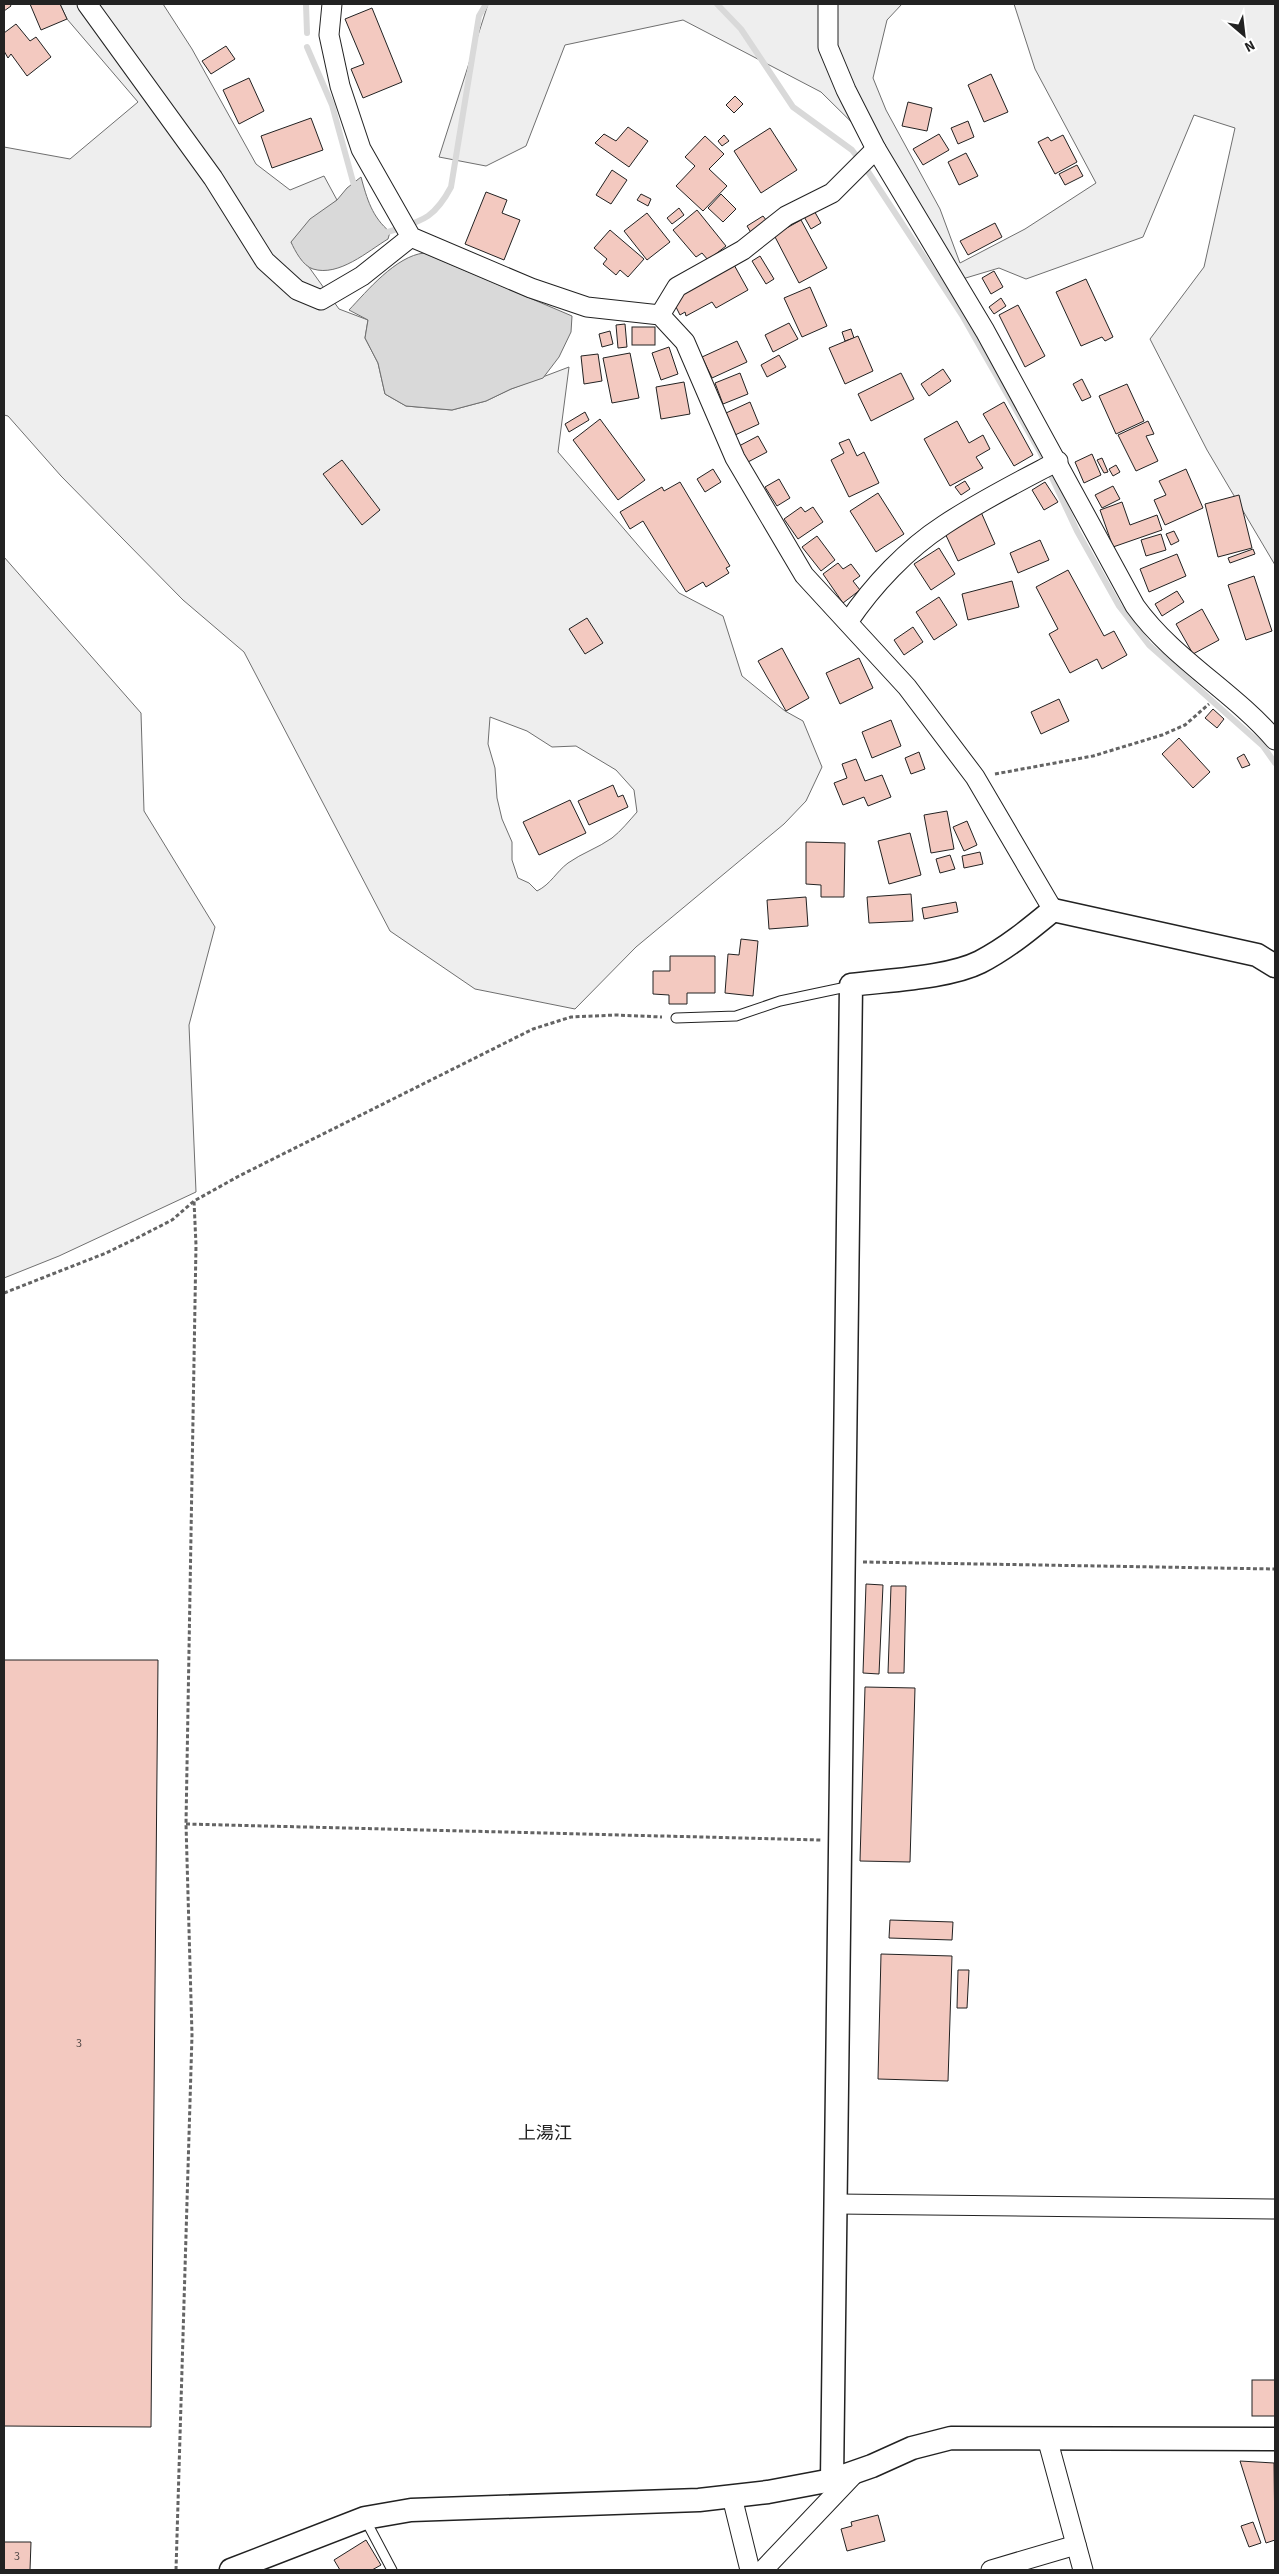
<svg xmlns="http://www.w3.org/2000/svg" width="1279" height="2574" font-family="'Source Sans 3','Noto Sans JP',sans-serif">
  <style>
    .green { fill: #eee; stroke: #6f6f6f; fill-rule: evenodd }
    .water { fill: #d9d9d9; stroke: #6f6f6f }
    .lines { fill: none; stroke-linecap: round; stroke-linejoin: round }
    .stream { stroke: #d9d9d9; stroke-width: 6 }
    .building { fill: #f3c9c0; stroke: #222 }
    .service-casing { stroke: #222; stroke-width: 11 }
    .minor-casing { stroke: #222; stroke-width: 21 }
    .tertiary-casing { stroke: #222; stroke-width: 25 }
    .path { stroke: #646464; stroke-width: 3; stroke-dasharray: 4 2.5; stroke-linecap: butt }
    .service { stroke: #fff; stroke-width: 9 }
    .minor { stroke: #fff; stroke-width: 19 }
    .tertiary { stroke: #fff; stroke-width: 22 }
    .labels { text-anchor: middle; stroke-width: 4; stroke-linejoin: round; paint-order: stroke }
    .number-label { font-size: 12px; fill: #564c4a }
    .quarter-label { font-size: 18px; fill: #222; stroke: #fff }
  </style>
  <rect width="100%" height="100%" fill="#fff"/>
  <g class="green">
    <path d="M60,4H163L192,49L256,164L290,190L324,176L337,200L291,242L339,309L368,320L365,338L378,363L385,394L406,406L452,410L486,401L511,389L569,367L558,452L679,593L723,616L742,676L785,711L803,721L822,767L806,801L784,824L636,947L575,1009L475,989L390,931L244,652L183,600L61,476L8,416L4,415V147L70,159L138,102L67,19ZM490,717L527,731L552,747L576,746L616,770L634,790L637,812C629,821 621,831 612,838C598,848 582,853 568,863C556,872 551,884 537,891L529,883L518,878L512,860V842L502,819L497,798L495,768L488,744Z"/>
    <path d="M488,4H902L887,20L873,78L886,110L940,209L960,263L1025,229L1096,183L1035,69L1014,4H1275V565L1207,450L1150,339L1204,267L1235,128L1194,115L1143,237L1026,279L999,268L959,280L899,169L821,92L683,20L565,45L526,146L486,166L439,157Z"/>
    <path d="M4,557L141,713L144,811L215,927L189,1025L196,1192L59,1256L4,1278Z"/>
  </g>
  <g class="water">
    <path d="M361,177C367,199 372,217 390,232L388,239C368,251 339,277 313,269C303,266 295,251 291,242L310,219L337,200L347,188Z"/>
    <path d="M424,253L572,316L571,332L559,357L543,378L511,389L486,401L452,410L406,406L385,394L378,363L365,338L368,320L349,310C367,291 396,256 424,253Z"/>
  </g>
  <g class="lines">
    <g class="stream">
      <path d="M306,4L307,33"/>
      <path d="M717,4L741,29L793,107L852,150L865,167L962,315L1040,452L1077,531L1119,606L1149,645L1263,746L1275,763"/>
      <path d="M307,47L332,105L355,189"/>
      <path d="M382,230L385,233C420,221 433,221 451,187L479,16L486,4"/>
    </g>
  </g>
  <g class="building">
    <path d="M4,4H10L11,6L4,11Z"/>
    <path d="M30,4H60L67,19L41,30Z"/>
    <path d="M372,8L402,82L363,98L351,69L364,64L345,19Z"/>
    <path d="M16,24L30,41L36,37L51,57L27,76L11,54L8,58L4,51V33Z"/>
    <path d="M226,46L235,59L211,74L202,61Z"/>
    <path d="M991,74L1008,112L984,122L968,85Z"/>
    <path d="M249,78L264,111L239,124L223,90Z"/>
    <path d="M735,96L743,104L734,113L726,105Z"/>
    <path d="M908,102L932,108L927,131L902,126Z"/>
    <path d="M311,118L323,150L272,168L261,136Z"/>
    <path d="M968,121L974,137L958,144L951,128Z"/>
    <path d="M628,127L648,141L629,167L595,143L604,134L616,141Z"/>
    <path d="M770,128L797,170L761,193L734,151Z"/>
    <path d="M939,134L949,150L923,165L913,149Z"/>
    <path d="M724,135L729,141L722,146L718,141Z"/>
    <path d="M1063,135L1077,162L1055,174L1038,142L1048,137L1051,141Z"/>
    <path d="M705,136L724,154L709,169L727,186L703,211L676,186L695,166L685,157Z"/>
    <path d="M966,153L978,176L959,185L948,162Z"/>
    <path d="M1077,165L1083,176L1065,185L1059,174Z"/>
    <path d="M612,170L627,180L611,204L596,195Z"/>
    <path d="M486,192L507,200L502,213L520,220L504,260L465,244Z"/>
    <path d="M641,194L651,199L648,206L637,200Z"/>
    <path d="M721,194L736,209L723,222L708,208Z"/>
    <path d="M812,207L821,223L811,229L802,213Z"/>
    <path d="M679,208L684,215L672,224L667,218Z"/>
    <path d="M697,210L726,246L708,260L702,253L696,257L673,230Z"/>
    <path d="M647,213L670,242L647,260L624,231Z"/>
    <path d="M763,216L770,225L753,236L747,226Z"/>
    <path d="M801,220L827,268L799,283L774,235Z"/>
    <path d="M995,223L1002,237L968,255L960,241Z"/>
    <path d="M610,230L644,259L628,277L620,270L616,275L603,264L607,259L594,248Z"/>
    <path d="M760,256L774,279L766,284L752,261Z"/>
    <path d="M733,263L748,290L716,308L712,302L686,316L685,312L680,315L673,301L676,294Z"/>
    <path d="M994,271L1003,287L991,294L982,278Z"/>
    <path d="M1086,279L1113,337L1105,341L1102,337L1081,346L1056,292Z"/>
    <path d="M810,287L827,326L802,337L784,298Z"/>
    <path d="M1001,298L1006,306L994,314L989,307Z"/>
    <path d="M1018,305L1045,356L1025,367L999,315Z"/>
    <path d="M789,323L798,339L773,352L765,335Z"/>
    <path d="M625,324L627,347L618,348L616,325Z"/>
    <rect x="632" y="327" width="23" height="18"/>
    <path d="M851,329L854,338L845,341L842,332Z"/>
    <path d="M610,331L613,344L602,347L599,334Z"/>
    <path d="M858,336L873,371L845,384L829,348Z"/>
    <path d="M737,341L747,362L712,378L702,357Z"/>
    <path d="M669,347L678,374L661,380L652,353Z"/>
    <path d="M630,353L639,398L612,403L603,358Z"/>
    <path d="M598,354L602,381L584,384L581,356Z"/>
    <path d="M779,355L786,367L767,377L761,365Z"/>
    <path d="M943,369L951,381L929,396L921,384Z"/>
    <path d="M740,373L748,394L723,404L715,383Z"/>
    <path d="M901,373L914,399L871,421L858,394Z"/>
    <path d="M1082,379L1091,397L1082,401L1073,384Z"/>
    <path d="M684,382L690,414L661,419L656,387Z"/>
    <path d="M1127,384L1144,421L1116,434L1099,396Z"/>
    <path d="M750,402L759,424L735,435L726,413Z"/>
    <path d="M1004,402L1033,455L1014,466L983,414Z"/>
    <path d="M585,412L589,420L569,432L565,424Z"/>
    <path d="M600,419L645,480L618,500L573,440Z"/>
    <path d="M957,421L969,443L983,435L990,449L976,457L983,468L950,486L924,439Z"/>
    <path d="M1148,421L1154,434L1146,436L1158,461L1136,471L1118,435Z"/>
    <path d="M758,436L767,452L748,462L739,446Z"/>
    <path d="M849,439L857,456L864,452L879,483L849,497L831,460L844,453L839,443Z"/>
    <path d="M1092,454L1101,475L1084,483L1075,462Z"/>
    <path d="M1102,458L1108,472L1104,473L1097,460Z"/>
    <path d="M342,460L380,510L362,525L323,474Z"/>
    <path d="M1116,465L1120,472L1113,476L1109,469Z"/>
    <path d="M713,469L721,482L705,492L697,479Z"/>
    <path d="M1186,469L1203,508L1165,525L1154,500L1166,495L1159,481Z"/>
    <path d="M779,479L790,498L777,506L765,487Z"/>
    <path d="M965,481L970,489L961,495L955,487Z"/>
    <path d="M680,482L730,566L726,568L729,573L706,587L703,582L686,592L643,521L630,529L620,512L662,487L664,491Z"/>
    <path d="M1045,482L1058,502L1044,510L1032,490Z"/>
    <path d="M1113,486L1120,499L1102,508L1095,495Z"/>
    <path d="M878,493L904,534L876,552L850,511Z"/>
    <path d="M1239,495L1252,548L1218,557L1205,504Z"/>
    <path d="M1122,502L1130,525L1157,515L1162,530L1113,547L1100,510Z"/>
    <path d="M801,507L805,512L813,507L823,522L798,539L784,519Z"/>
    <path d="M981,512L995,544L958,561L943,529Z"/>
    <path d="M1174,531L1179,541L1171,545L1166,534Z"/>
    <path d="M1161,534L1166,550L1146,556L1141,540Z"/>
    <path d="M817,536L835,560L821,571L802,547Z"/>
    <path d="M1040,540L1049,560L1018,573L1010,553Z"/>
    <path d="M939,548L955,574L931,590L914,564Z"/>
    <path d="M1253,549L1255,554L1230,563L1228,558Z"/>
    <path d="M1177,554L1186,576L1149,592L1140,569Z"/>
    <path d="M838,563L843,569L851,564L860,576L853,581L860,590L843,603L823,574Z"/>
    <path d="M1068,570L1104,636L1114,631L1127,655L1102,669L1097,659L1070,673L1049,634L1058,629L1036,587Z"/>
    <path d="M1254,576L1272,631L1246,640L1228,585Z"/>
    <path d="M1012,581L1019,607L968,620L962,594Z"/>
    <path d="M1177,591L1184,602L1162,616L1155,604Z"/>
    <path d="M939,597L957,625L934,640L916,612Z"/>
    <path d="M1202,609L1219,640L1193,654L1176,624Z"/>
    <path d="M587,618L603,643L585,654L569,629Z"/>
    <path d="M913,627L923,642L904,655L894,640Z"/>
    <path d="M782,648L809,698L786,711L758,661Z"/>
    <path d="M859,658L873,688L840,704L826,673Z"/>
    <path d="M1059,699L1069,721L1041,734L1031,712Z"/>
    <path d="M1213,709L1224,719L1217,728L1205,718Z"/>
    <path d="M891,720L901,746L872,758L862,732Z"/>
    <path d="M1179,738L1210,772L1193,788L1162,754Z"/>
    <path d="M919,752L925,769L911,774L905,758Z"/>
    <path d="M1244,754L1250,765L1242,768L1237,758Z"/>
    <path d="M856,759L865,781L882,775L891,797L868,806L864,797L843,805L834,783L847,778L842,764Z"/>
    <path d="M613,785L618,797L623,795L628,807L589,825L578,801Z"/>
    <path d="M570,800L586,833L539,855L523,822Z"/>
    <path d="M947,811L954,849L931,853L924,815Z"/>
    <path d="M967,821L977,845L964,851L953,827Z"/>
    <path d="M910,833L921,875L889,884L878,841Z"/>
    <path d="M806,842L845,843L844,897H821V885L806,884Z"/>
    <path d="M980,852L983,864L964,868L962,856Z"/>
    <path d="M950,855L955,869L940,873L936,859Z"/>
    <path d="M911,894L913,921L869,923L867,897Z"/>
    <path d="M806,897L808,926L769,929L767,900Z"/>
    <path d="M956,902L958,912L924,919L922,908Z"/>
    <path d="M741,939L758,941L753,996L725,993L728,954L739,955Z"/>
    <path d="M670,956H715V993H687V1004H669V995L653,994V971H670Z"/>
    <path d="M866,1584L883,1585L879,1674L863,1673Z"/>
    <path d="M891,1586H906L904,1673H888Z"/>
    <path d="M4,1660H158L151,2427L4,2426Z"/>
    <path d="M865,1687L915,1688L910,1862L860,1861Z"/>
    <path d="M890,1920L953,1922L952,1940L889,1938Z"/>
    <path d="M881,1954L952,1956L948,2081L878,2079Z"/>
    <path d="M958,1970H969L967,2008H957Z"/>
    <rect x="1252" y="2380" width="23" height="36"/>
    <path d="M1240,2461L1274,2463L1275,2540L1266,2543Z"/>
    <path d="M878,2515L885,2541L847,2551L841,2529L852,2526L851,2522Z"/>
    <path d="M1253,2522L1261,2543L1249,2547L1241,2526Z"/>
    <path d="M366,2540L381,2565L372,2570H340L334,2560Z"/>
    <path d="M4,2542H31L30,2570H4Z"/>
  </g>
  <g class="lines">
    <g class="service-casing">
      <g id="service">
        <path d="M676,1018L736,1016L780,1001L851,986"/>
        <path d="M365,2519L392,2570"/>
      </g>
    </g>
    <g class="minor-casing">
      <g id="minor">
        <path d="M87,4L213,178L265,261L297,290L321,300L362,276L411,237"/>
        <path d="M332,4L329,35L340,86L361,149L411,237L531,288L587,307L660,315L685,342L735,458L804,575L907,687L975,777L1053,910"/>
        <path d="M828,4V47L846,90L876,149L985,331L1135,606C1173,659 1233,691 1275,740"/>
        <path d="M660,315L677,287L743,250L786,216L832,193L876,149"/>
        <path d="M848,622C873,585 907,549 944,525C980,501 1020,481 1058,461"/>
        <path d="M837,2204L1275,2209"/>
        <path d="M1047,2438L1083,2570"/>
        <path d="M732,2497L750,2570"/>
        <path d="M763,2570L857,2471"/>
        <path d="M991,2570L1076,2545"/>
      </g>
    </g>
    <g class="tertiary-casing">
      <g id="tertiary">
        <path d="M832,2480L851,985C888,980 948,978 980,962C1007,948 1030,929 1053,910L1257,955L1275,966"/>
        <path d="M231,2570L365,2518L411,2510L699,2500L768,2492L832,2480L872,2466L912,2448L951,2438L1275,2439"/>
      </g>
    </g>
    <g class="path">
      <path d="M995,774L1093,756L1162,735L1185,725L1209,704"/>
      <path d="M4,1293L106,1253L137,1238L172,1220L194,1201L239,1176L533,1029L571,1017L616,1015L662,1017"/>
      <path d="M863,1562L1275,1569"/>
      <path d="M186,1824L821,1840"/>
      <path d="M176,2570L192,2035L186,1824L196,1245L194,1201"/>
    </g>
    <use href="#service" class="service"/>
    <use href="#minor" class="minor"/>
    <use href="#tertiary" class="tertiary"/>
  </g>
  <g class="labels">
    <g class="number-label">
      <text x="79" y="2047">3</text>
      <text x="17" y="2560">3</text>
    </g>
    <g class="quarter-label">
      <text x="545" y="2139">上湯江</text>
    </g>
  </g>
  <rect width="1279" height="2574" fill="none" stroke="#222222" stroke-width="10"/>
  <g transform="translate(1244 35) rotate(152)" stroke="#ffffff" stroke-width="4" paint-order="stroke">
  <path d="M0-4L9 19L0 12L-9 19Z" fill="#222222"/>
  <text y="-8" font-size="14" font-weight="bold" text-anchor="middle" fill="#222222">N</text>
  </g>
</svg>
